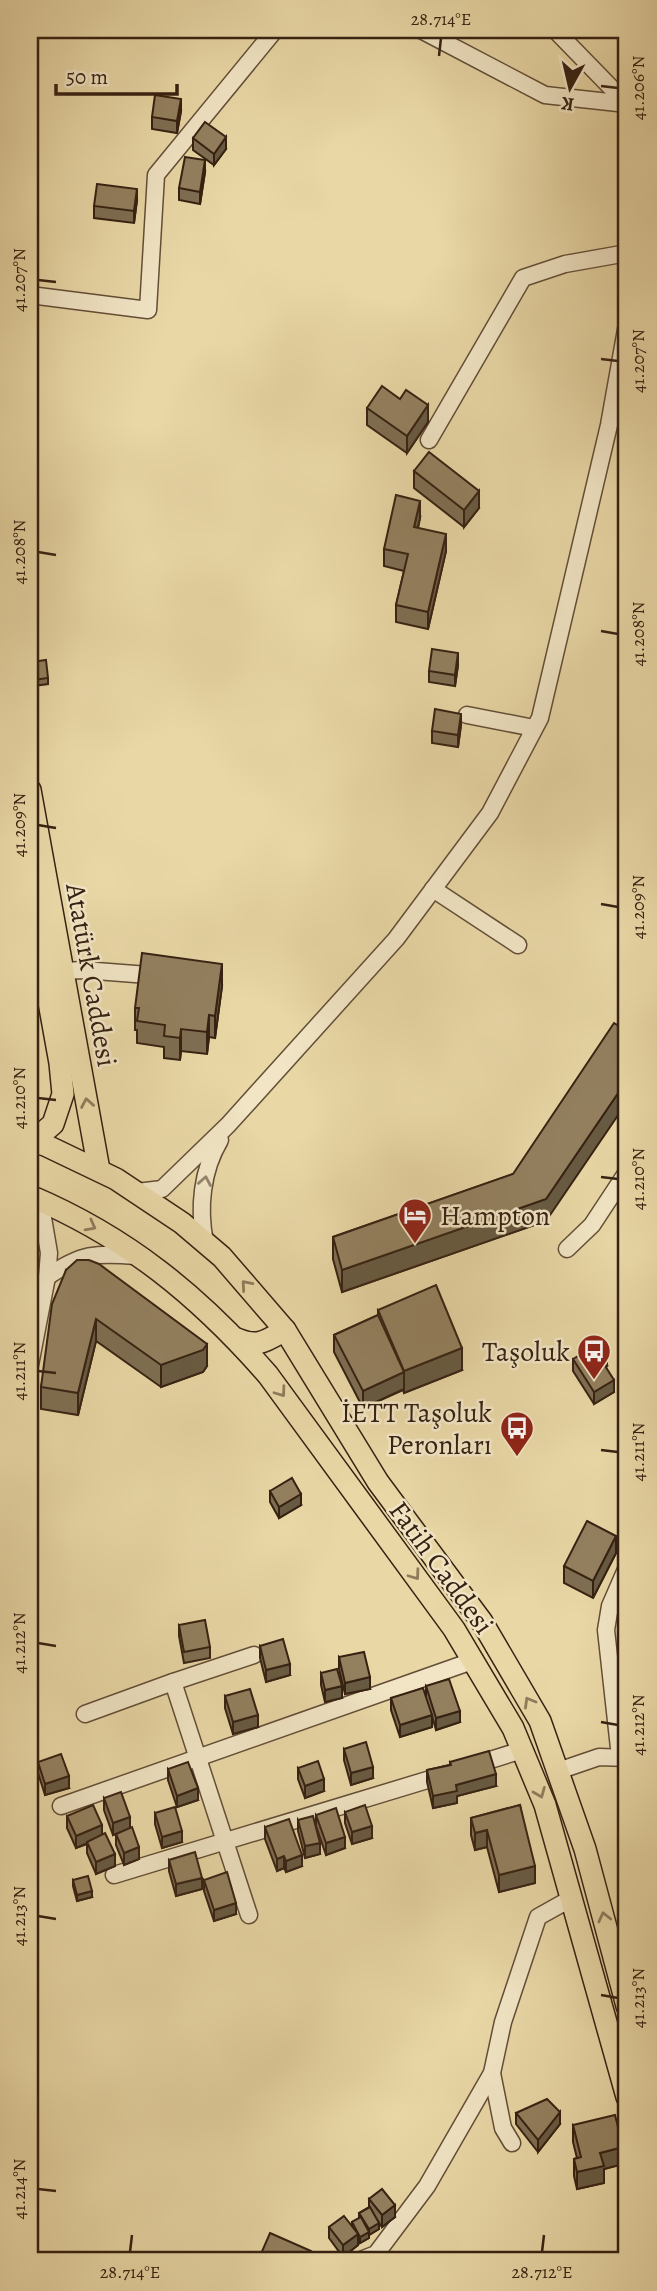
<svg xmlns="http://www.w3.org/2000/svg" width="657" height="2291" font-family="Alegreya,serif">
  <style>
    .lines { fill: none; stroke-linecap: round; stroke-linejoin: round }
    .minor-casing { stroke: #634e37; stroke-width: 19 }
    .major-casing { stroke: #362112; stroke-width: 24 }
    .minor { stroke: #f1e5c5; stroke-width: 16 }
    .major { stroke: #e9d7a6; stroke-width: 21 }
    .wall { fill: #7e6e52; stroke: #362112; stroke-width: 2 }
    .shaded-wall { fill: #675a42; stroke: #362112; stroke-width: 2 }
    .building { fill: #93805f; stroke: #362112; stroke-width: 2 }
    .oneway { stroke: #907c5c }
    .oneway2 { stroke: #94836c }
    .ticks { fill: none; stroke: #362112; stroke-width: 2.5 }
    .labels { text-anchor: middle; stroke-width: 5; stroke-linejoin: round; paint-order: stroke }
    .street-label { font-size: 28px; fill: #362112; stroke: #f1e5c5 }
    .poi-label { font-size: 28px; fill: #362112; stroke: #f1e5c5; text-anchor: end }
    .neatline { fill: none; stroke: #362112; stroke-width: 2.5 }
    .ticks-label { font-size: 18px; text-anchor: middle; fill: #362112 }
  </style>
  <rect width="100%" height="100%" fill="#e9d7a6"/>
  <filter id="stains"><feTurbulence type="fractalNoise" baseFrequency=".00286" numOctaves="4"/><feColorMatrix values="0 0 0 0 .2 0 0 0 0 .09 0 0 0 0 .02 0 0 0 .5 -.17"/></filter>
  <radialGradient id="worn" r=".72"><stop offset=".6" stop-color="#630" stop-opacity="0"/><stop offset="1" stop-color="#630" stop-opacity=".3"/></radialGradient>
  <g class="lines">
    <g class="minor-casing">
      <g id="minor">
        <path d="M421,30L545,95L627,104"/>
        <path d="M555,30L627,104"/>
        <path d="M30,295L148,310L156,175L275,30"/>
        <path d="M429,440L523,278L565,264L627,253"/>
        <path d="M467,715L534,728"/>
        <path d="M433,889L518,945"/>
        <path d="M64,971L83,970L161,976"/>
        <path d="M137,1192L162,1189L228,1125L396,939L490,813L540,718L609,425L627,324"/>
        <path d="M205,1242C198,1208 202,1170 220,1140"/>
        <path d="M567,1249L592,1225L627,1172"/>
        <path d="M47,1277C82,1253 95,1253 136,1256"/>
        <path d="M30,1365L47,1277L49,1253L40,1200"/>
        <path d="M173,1682L249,1915"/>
        <path d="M85,1714L173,1682L254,1655"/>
        <path d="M620,1757L606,1630L610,1606L627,1567"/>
        <path d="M471,1766L522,1750"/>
        <path d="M558,1771L599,1757L627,1758"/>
        <path d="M61,1806L475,1660"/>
        <path d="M114,1875L447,1774"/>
        <path d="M492,2073L503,2128L512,2143"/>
        <path d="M358,2261L376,2254L427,2186L492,2073L503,2022L538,1917L572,1898"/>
      </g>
    </g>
    <g class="major-casing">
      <g id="major">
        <path d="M30,790L99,1170"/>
        <path d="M30,897L60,1063L63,1094L53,1124L39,1136L30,1139"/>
        <path d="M30,1141L45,1145L116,1179L182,1223L222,1257L285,1330L378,1482L482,1622L540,1721L585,1849L627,2006"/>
        <path d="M30,1196C127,1237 199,1296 268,1375L454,1629L513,1728L545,1805L627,2097"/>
        <path d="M237,1339C258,1348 266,1341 285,1330"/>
      </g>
    </g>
    <use href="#minor" class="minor"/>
    <use href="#major" class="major"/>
  </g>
  <g class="wall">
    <path d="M181,111L177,133L152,129V117Z"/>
    <path d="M193,138L226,149L214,165L193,150Z"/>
    <path d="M205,172L200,204L179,200V188Z"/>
    <path d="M137,200L134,223L94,218V206Z"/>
    <path d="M367,408L428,422L407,453L367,425Z"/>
    <path d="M414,471L479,508L464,527L414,488Z"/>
    <path d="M420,518L418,528L446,551L428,629L396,622V605L404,571L384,566V549Z"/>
    <path d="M31,662L48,678V684L33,686Z"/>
    <path d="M458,665L455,686L429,682V671Z"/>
    <path d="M461,725L458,747L432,743V731Z"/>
    <path d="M222,986L215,1038L209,1037L207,1054L181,1051L180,1060L164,1058V1047L137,1043V1030H135V1008Z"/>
    <path d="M513,1174L546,1221L342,1292L333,1259V1237Z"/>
    <path d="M66,1270L207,1366L203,1372L161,1387L96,1341L78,1415L41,1409V1387Z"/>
    <path d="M378,1310L462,1370L404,1393L403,1390L363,1408L334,1352V1335L378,1315Z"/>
    <path d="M573,1359L607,1366L606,1367L614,1392L594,1404L573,1371Z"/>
    <path d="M270,1491L301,1505L279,1518L270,1502Z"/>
    <path d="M616,1553L593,1598L564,1583V1566Z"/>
    <path d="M179,1625L210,1647V1658L184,1663L179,1636Z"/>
    <path d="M260,1646L290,1675L266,1682L260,1658Z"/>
    <path d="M339,1657L370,1689L345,1694L339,1669Z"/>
    <path d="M321,1673L342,1698L325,1702L321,1685Z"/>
    <path d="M426,1686L460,1722L436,1730L432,1716V1727L400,1737L391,1710V1698L426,1697Z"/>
    <path d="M225,1696L258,1727L233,1734L225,1708Z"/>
    <path d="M344,1749L373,1778L351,1785L344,1760Z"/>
    <path d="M38,1762L69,1788L45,1795L38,1773Z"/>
    <path d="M450,1762L496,1786L457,1796V1803L433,1808L427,1782V1770L450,1765Z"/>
    <path d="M298,1768L324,1791L305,1798L298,1779Z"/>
    <path d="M168,1769L198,1800L177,1807L168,1780Z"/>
    <path d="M104,1798L130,1828L139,1859L124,1865L116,1845V1834L113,1835L104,1810Z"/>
    <path d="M520,1805L535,1883L499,1892L487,1847L475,1850L471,1835V1818Z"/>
    <path d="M345,1812L372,1838L352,1844L345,1823Z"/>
    <path d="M155,1813L182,1842L162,1848L155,1824Z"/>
    <path d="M316,1815L345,1848L326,1855L316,1826Z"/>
    <path d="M67,1816L102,1835L115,1866L96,1874L87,1853V1844L76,1848L67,1828Z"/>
    <path d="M298,1820L320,1854L305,1858L298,1831Z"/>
    <path d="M265,1827L302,1866L286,1872L284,1868L277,1871L265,1839Z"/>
    <path d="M169,1860L202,1889L176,1896L169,1871Z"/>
    <path d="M73,1880L92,1897L77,1901L73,1886Z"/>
    <path d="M204,1880L236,1914L214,1921L204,1891Z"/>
    <path d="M516,2113L560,2124L538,2152L516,2124Z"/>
    <path d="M573,2125L623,2164L604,2169V2183L577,2189L574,2176V2159L577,2158L573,2142Z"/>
    <path d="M369,2199L395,2217L382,2227L379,2223V2229L369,2235V2234V2238L360,2243L358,2238V2245L343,2257L329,2238V2227L352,2226V2222L359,2218V2213L369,2207Z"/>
    <path d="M260,2256L311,2261H260Z"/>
  </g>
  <g class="shaded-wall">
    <path d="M181,99V111L177,133V121Z"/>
    <path d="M226,137V149L214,165V154Z"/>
    <path d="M205,160V172L200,204V192Z"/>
    <path d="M137,189V200L134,223V211Z"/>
    <path d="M428,405V422L407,453V436Z"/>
    <path d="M479,491V508L464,527V510Z"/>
    <path d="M420,501V518L414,544V527Z"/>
    <path d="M446,534V551L428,629V612Z"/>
    <path d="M458,653V665L455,686V675Z"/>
    <path d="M461,714V725L458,747V735Z"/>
    <path d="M222,964V986L215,1038V1016Z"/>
    <path d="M209,1015V1037L207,1054V1032Z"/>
    <path d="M181,1029V1051L180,1060V1038Z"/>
    <path d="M627,1080V1102L546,1221L342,1292V1270L546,1199Z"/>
    <path d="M96,1319V1341L78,1415V1393Z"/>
    <path d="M207,1344V1366L203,1372L161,1387V1365Z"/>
    <path d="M462,1348V1370L404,1393V1371Z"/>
    <path d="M607,1354V1366L600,1370V1358Z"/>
    <path d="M404,1372V1389L363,1408V1391Z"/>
    <path d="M614,1380V1392L594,1404V1392Z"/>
    <path d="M301,1494V1505L279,1518V1507Z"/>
    <path d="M616,1536V1553L593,1598V1581Z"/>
    <path d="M290,1664V1675L266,1682V1670Z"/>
    <path d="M370,1677V1689L345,1694V1683Z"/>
    <path d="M342,1686V1698L325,1702V1690Z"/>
    <path d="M460,1711V1722L436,1730V1718Z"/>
    <path d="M258,1715V1727L233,1734V1722Z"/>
    <path d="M432,1715V1727L400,1737V1725Z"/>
    <path d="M373,1767V1778L351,1785V1773Z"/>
    <path d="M496,1774V1786L457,1796V1803L433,1808V1796L456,1785Z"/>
    <path d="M69,1776V1788L45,1795V1784Z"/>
    <path d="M324,1779V1791L305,1798V1786Z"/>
    <path d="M198,1788V1800L177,1807V1796Z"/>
    <path d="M130,1817V1829L113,1835V1823Z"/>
    <path d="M102,1825V1837L76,1848V1836Z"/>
    <path d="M372,1826V1838L352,1844V1832Z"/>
    <path d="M487,1830V1847L475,1850V1833Z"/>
    <path d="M182,1831V1842L162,1848V1837Z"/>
    <path d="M345,1837V1848L326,1855V1843Z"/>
    <path d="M320,1843V1854L305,1858V1846Z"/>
    <path d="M139,1847V1859L124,1865V1853Z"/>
    <path d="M115,1854V1866L96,1874V1862Z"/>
    <path d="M302,1855V1866L286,1872V1861Z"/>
    <path d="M284,1856V1868L277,1871V1859Z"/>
    <path d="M535,1866V1883L499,1892V1875Z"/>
    <path d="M202,1878V1889L176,1896V1884Z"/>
    <path d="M92,1891V1897L77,1901V1895Z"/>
    <path d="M236,1903V1914L214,1921V1910Z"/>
    <path d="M560,2112V2124L538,2152V2140Z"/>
    <path d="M623,2147V2164L604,2169V2183L577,2189V2172L600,2153Z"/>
    <path d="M395,2205V2217L382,2227V2215Z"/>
    <path d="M379,2223V2229L369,2235V2229Z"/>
    <path d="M369,2232V2238L360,2243V2237Z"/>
    <path d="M358,2234V2245L343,2257V2245Z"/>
    <path d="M311,2251V2261H306Z"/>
  </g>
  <g class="building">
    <path d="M155,95L181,99L177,121L152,117Z"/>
    <path d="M205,122L226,137L214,154L193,138Z"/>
    <path d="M185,157L205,160L200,192L179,188Z"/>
    <path d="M97,184L137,189L134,211L94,206Z"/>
    <path d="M382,386L400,399L406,390L428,405L407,436L367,408Z"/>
    <path d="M429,452L479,491L464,510L414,471Z"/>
    <path d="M396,495L420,501L414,527L446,534L428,612L396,605L408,554L384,549Z"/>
    <path d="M432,649L458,653L455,675L429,671Z"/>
    <path d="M46,660L48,678L33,680L31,662Z"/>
    <path d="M435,709L461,714L458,735L432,731Z"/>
    <path d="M142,953L222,964L215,1016L209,1015L207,1032L181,1029L180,1038L164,1036L165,1025L137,1021L139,1008H135Z"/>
    <path d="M614,1023L627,1031V1080L546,1199L342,1270L333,1237L513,1174Z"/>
    <path d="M77,1260H89L99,1264L207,1344L203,1350L161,1365L96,1319L78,1393L41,1387L52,1304L66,1270Z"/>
    <path d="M436,1285L462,1348L404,1371L378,1310Z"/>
    <path d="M378,1315L404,1372L363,1391L334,1335Z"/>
    <path d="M600,1343L607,1354L600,1358L614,1380L594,1392L573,1359Z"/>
    <path d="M292,1478L301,1494L279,1507L270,1491Z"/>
    <path d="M587,1521L616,1536L593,1581L564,1566Z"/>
    <path d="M205,1620L210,1647L184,1652L179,1625Z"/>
    <path d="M283,1639L290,1664L266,1670L260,1646Z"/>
    <path d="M364,1652L370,1677L345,1683L339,1657Z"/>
    <path d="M337,1669L342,1686L325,1690L321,1673Z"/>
    <path d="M449,1679L460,1711L436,1718L426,1686Z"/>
    <path d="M423,1688L432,1715L400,1725L391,1698Z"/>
    <path d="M250,1689L258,1715L233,1722L225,1696Z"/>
    <path d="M366,1742L373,1767L351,1773L344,1749Z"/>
    <path d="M489,1751L496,1774L456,1785L457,1791L433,1796L427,1770L451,1765L450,1762Z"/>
    <path d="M61,1754L69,1776L45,1784L38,1762Z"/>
    <path d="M318,1761L324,1779L305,1786L298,1768Z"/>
    <path d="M188,1762L198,1788L177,1796L168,1769Z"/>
    <path d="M121,1792L130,1817L113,1823L104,1798Z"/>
    <path d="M93,1805L102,1825L76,1836L67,1816Z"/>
    <path d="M365,1805L372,1826L352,1832L345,1812Z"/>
    <path d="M520,1805L535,1866L499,1875L487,1830L475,1833L471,1818Z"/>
    <path d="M175,1807L182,1831L162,1837L155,1813Z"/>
    <path d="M336,1808L345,1837L326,1843L316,1815Z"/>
    <path d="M313,1816L320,1843L305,1846L298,1820Z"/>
    <path d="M289,1819L302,1855L286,1861L284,1856L277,1859L265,1827Z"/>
    <path d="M132,1827L139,1847L124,1853L116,1834Z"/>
    <path d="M105,1833L115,1854L96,1862L87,1842Z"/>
    <path d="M195,1852L202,1878L176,1884L169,1860Z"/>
    <path d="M227,1872L236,1903L214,1910L204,1880Z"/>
    <path d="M88,1876L92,1891L77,1895L73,1880Z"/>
    <path d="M547,2099L560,2112L538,2140L516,2113Z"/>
    <path d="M615,2115L623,2147L600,2153L604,2166L577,2172L574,2159L581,2157L573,2125Z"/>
    <path d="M382,2189L395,2205L382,2215L369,2199Z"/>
    <path d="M370,2207L379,2223L369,2229L359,2213Z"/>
    <path d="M344,2216L358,2234L343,2245L329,2227Z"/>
    <path d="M361,2217L369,2232L360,2237L352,2222Z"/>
    <path d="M270,2233L311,2251L306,2261H271L260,2256Z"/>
  </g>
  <defs><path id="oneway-chevron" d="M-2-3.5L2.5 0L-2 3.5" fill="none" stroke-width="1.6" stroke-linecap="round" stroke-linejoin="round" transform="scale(1.75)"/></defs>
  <g class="oneway">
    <use href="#oneway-chevron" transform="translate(87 1103) rotate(-100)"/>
    <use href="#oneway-chevron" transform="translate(91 1226) rotate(28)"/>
    <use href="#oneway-chevron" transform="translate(246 1285) rotate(-131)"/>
    <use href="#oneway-chevron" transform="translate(281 1392) rotate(54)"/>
    <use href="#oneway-chevron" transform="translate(415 1575) rotate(54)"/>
    <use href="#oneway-chevron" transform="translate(529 1702) rotate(-120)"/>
    <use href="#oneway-chevron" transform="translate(540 1793) rotate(68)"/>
    <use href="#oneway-chevron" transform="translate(604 1917) rotate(-103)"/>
  </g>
  <use class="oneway2" href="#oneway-chevron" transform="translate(205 1181) rotate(-80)"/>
  <path class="ticks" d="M439,56L441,38M601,86L618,88M38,280L56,282M601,359L618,361M38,552L56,555M601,631L618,634M38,825L56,828M601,904L618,907M38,1098L56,1100M601,1177L618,1179M38,1371L56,1373M601,1450L618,1452M38,1643L56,1646M601,1722L618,1725M38,1916L56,1919M601,1995L618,1998M38,2189L56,2191M130,2252L132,2235M542,2252L544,2235"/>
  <defs>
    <g id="hotel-pin" transform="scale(1.75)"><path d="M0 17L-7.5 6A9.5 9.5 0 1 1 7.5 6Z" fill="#8f2418" stroke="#f1e5c5"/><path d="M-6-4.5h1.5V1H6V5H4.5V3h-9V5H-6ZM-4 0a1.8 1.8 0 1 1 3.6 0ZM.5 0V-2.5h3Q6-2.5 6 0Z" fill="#fff"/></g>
    <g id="bus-pin" transform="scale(1.75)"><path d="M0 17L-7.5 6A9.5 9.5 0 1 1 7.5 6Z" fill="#8f2418" stroke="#f1e5c5"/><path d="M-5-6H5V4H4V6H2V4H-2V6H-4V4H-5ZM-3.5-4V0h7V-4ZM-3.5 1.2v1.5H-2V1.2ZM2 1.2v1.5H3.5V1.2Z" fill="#fff"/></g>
  </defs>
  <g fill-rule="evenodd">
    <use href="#hotel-pin" x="415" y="1215"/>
    <use href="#bus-pin" x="594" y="1351"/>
    <use href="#bus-pin" x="517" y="1428"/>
  </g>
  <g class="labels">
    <g class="street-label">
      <text transform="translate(92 975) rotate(80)" y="10">Atatürk Caddesi</text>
      <text transform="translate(442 1567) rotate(54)" y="10">Fatih Caddesi</text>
    </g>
    <g class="poi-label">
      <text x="440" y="1225" text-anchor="start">Hampton</text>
      <text x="570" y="1361">Taşoluk</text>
      <text x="492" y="1422">İETT Taşoluk<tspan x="492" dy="32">Peronları</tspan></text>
    </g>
  </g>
  <rect width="657" height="2291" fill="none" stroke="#e9d7a6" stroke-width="77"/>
  <g transform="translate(570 88) rotate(188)" stroke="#f1e5c5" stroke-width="5" paint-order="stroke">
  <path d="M0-5L12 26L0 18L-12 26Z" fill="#362112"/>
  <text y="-10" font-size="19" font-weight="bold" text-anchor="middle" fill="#362112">K</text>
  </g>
  <path d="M56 84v10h121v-10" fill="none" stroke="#362112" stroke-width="3.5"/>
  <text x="66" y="84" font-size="21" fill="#362112" stroke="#f1e5c5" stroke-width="5" paint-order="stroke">50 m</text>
  <rect x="38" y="38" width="580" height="2214" class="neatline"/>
  <g class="ticks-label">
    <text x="441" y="25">28.714°E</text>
    <text transform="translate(638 88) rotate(-90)" y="6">41.206°N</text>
    <text transform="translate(19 280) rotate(-90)" y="6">41.207°N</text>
    <text transform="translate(638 361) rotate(-90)" y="6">41.207°N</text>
    <text transform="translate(19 552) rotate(-90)" y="6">41.208°N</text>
    <text transform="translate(638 634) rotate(-90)" y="6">41.208°N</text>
    <text transform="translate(19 825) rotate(-90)" y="6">41.209°N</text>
    <text transform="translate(638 907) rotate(-90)" y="6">41.209°N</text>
    <text transform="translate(19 1098) rotate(-90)" y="6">41.210°N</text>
    <text transform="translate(638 1179) rotate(-90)" y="6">41.210°N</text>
    <text transform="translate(19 1371) rotate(-90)" y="6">41.211°N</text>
    <text transform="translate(638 1452) rotate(-90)" y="6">41.211°N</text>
    <text transform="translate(19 1643) rotate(-90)" y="6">41.212°N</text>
    <text transform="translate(638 1725) rotate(-90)" y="6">41.212°N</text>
    <text transform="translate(19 1916) rotate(-90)" y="6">41.213°N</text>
    <text transform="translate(638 1998) rotate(-90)" y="6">41.213°N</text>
    <text transform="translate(19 2189) rotate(-90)" y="6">41.214°N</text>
    <text x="130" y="2278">28.714°E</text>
    <text x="542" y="2278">28.712°E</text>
  </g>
  <rect width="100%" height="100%" filter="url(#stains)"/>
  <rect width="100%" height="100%" fill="url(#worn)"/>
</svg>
